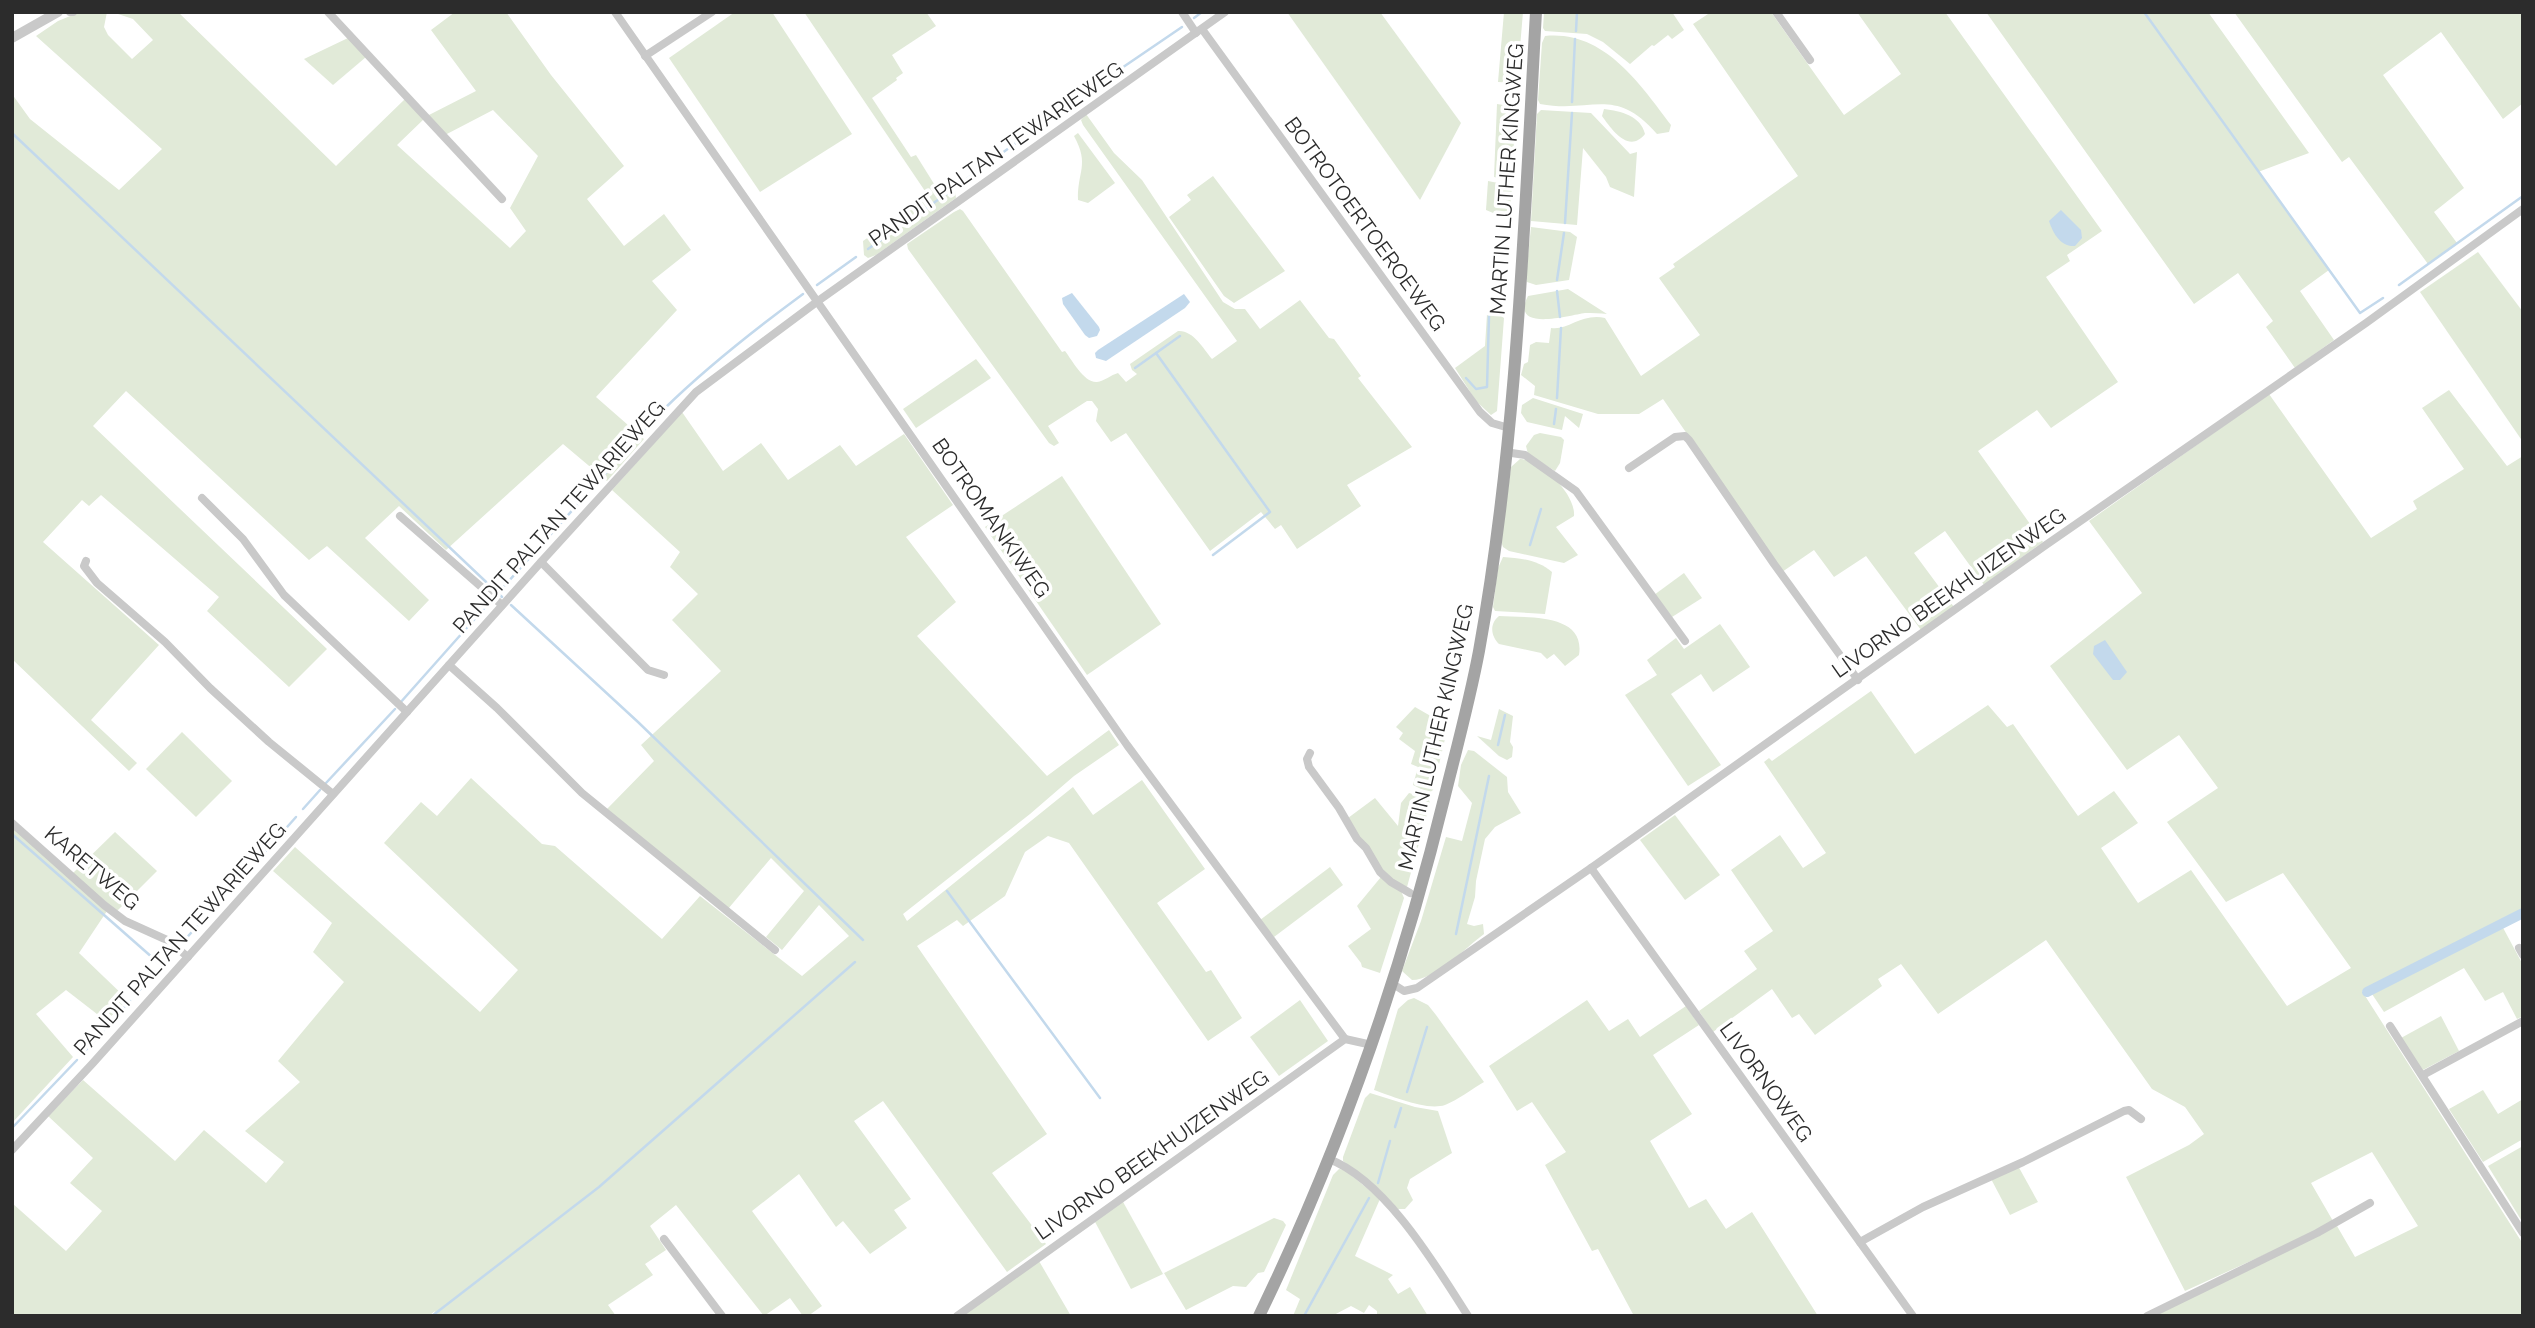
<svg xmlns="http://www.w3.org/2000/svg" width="2535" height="1328" font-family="Raleway,sans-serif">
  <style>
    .green { fill: #e1ead8 }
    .water { fill: #c3d9ec }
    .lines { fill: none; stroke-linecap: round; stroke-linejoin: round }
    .stream { stroke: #c3d9ec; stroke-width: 2.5 }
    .canal { stroke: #c3d9ec; stroke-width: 10 }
    .minor { stroke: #c9c9c9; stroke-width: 8 }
    .tertiary { stroke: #c9c9c9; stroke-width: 10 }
    .primary { stroke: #a4a4a4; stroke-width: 12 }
    .labels { text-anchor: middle; stroke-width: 7; stroke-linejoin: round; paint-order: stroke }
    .street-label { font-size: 21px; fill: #2c2c2c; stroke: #fff }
  </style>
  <rect width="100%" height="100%" fill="#fff"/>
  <g class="green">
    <path d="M80,12H107L104,27L108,35L132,59L153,40L133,19L112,12H178L336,166L405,99L424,119L397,145L510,248L526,231L510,208L538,156L493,110L445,135L427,116L476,91L431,30L455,12H506L551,75L624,166L587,199L624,246L664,214L691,250L652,281L677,310L596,397L644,439L607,481L563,444L446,550L399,506L365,538L429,600L409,621L327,546L309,560L126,391L93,426L327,649L289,687L207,611L219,597L101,495L89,506L82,500L43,542L159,645L91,720L137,763L129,771L12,659V94L30,119L119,190L162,149L36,36L58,21Z"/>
    <path d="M735,12H772L852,134L760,192L669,58Z"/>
    <path d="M804,12H926L936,26L892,55L903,73L896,78L897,80L872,98L911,157L916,155L936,187L945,183L955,191L956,198L876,255L868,258L864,255L863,241L926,198L927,194Z"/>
    <path d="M1287,12H1380L1461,123L1420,200Z"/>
    <path d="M1504,12H1523L1517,83L1498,82Z"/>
    <path d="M1544,12H1672L1684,30L1672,39L1668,35L1654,46L1652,45L1630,64L1603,42L1587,34L1545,31L1543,28Z"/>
    <path d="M1711,12H1771L1844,115L1901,74L1857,12H1945L2102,231L2067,255L2070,261L2046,277L2118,382L2051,428L2037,410L1978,451L2043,542L1984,585L1945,531L1914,553L1954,607L1921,630L1866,556L1834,577L1814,550L1782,572L1663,399L1639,414H1598L1534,395L1535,386L1521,375L1524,364L1528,362L1530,345L1536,342L1549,343L1551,328C1568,331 1581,313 1605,318L1641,376L1700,335L1659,278L1675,267L1673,264L1798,176L1693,24Z"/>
    <path d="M1986,12H2208L2309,153L2258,172L2329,270L2300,291L2334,340L2295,368L2266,327L2273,321L2238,273L2194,304Z"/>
    <path d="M2234,12H2523V103L2503,119L2441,32L2383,75L2464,188L2434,212L2457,243L2428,264L2349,157L2342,162Z"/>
    <path d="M1545,36C1604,30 1640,84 1671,125L1669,132L1657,134C1614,85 1592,114 1540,104L1538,100L1542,43Z"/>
    <path d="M348,38L366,57L333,85L304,59Z"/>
    <path d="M1497,104L1516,107L1512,175L1509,180L1494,177Z"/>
    <path d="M1604,109C1621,111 1641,116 1645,134C1629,154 1612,130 1602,116Z"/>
    <path d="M1541,110L1591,113L1630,154L1637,152L1634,197L1610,187L1606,177L1583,148L1577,225L1531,221L1537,114Z"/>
    <path d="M1086,114L1114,153L1142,180L1223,302L1235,309H1245L1260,329L1300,300L1329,338L1334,339L1361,376L1358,378L1412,447L1347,485L1361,506L1297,549L1281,525L1275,529L1261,512L1210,551L1126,433L1111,442L1096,421L1098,409L1092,401H1087L1048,426L1059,443L1054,446L1049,443L908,249L907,244L954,212L960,209L963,211L1062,352L1065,351C1072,360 1084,383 1097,382C1104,381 1111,375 1118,373L1126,382L1137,374L1132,370L1130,364L1178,331C1193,330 1203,348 1212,359L1237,341L1083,125L1081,120Z"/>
    <path d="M1078,133L1115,183L1088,203L1078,200C1077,172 1090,165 1074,136Z"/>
    <path d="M1213,176L1285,271L1234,303L1224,296L1169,217L1191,200L1187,195Z"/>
    <path d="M1488,181L1508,185L1512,188L1509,216L1498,215L1486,210Z"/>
    <path d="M1531,227L1570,232L1577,237L1569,280L1536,285L1527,282L1526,276Z"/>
    <path d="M2478,252L2523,312V442L2420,292Z"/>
    <path d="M1568,289L1607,314C1600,313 1592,313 1585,313C1570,315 1509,333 1528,296Z"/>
    <path d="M1487,314H1498L1504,318L1497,411L1491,415L1476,401L1455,368L1485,346Z"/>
    <path d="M976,359L991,378L916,428L903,409Z"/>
    <path d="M2449,390L2507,466L2523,456V910L2362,991L2523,1244V1316H2153L2337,1226L2355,1257L2418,1226L2372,1152L2311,1183L2333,1221L2314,1232L2185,1291L2126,1177L2189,1145L2204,1134L2185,1107L2152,1089L2046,940L1938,1014L1901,964L1878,979L1882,986L1815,1035L1799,1014L1792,1018L1772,989L1713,1032L1699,1011L1757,969L1744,951L1773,931L1731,870L1780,835L1803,868L1826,853L1764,762L1769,758L1772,761L1871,691L1915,754L1988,705L2007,727L2013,724L2078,816L2114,791L2138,823L2101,848L2138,903L2191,870L2287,1006L2351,968L2283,873L2226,902L2167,822L2218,788L2179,735L2127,770L2050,666L2142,593L2089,521L2269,394L2371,538L2417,509L2413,501L2464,469L2422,408Z"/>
    <path d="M1533,398L1583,414L1579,428L1565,416L1562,430L1527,422L1521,413L1522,405Z"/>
    <path d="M682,412L723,471L761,443L788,480L840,445L856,466L904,434L953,505L906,537L956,602L917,636L1047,776L1109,730L1119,745L1074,776L1030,814L903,914L907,921L1073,787L1093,815L1142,780L1205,869L1157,903L1206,972L1211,970L1242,1018L1208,1041L1069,843L1048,836L1025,852L1005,896L963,926L957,920L917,946L1047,1134L992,1173L1046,1244L1007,1272L883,1101L854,1121L911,1199L894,1210L907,1228L870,1254L843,1221L836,1227L799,1174L752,1211L822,1306L808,1316H803L790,1298L764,1316L676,1205L650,1226L666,1250L645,1264L653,1275L608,1305L616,1316H433L435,1311L429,1316H12V1203L66,1251L102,1211L70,1183L93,1158L48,1116L83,1080L175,1161L204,1130L266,1183L284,1162L245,1131L300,1082L278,1061L344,982L313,952L332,923L273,871L295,847L480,1012L518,970L384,843L421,802L437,816L471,778L542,844L555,846L662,939L700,896L802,976L849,936L819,905L782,950L766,937L804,891L771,858L728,909L607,809L654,761L641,745L721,671L672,620L698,594L670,567L680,552L612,490Z"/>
    <path d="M1540,433L1561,437L1564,440L1560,463L1555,471L1528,454L1526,446L1534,435Z"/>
    <path d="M1520,459C1541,460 1576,494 1574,516L1556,527L1578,555L1564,563L1509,551L1503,547L1501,541L1511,467Z"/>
    <path d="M1062,476L1161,624L1087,675L985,527Z"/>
    <path d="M1503,557C1520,558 1538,560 1552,572L1545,614L1495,611L1493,607L1498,568Z"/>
    <path d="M1684,573L1702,598L1672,617L1654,595Z"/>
    <path d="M1499,616C1525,618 1586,612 1579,655L1565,666L1554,654L1547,659L1541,653L1499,644C1491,636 1489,624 1499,616Z"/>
    <path d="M1720,624L1750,667L1713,692L1701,674L1671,694L1721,765L1688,786L1625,695L1657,675L1647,660L1676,638L1684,649Z"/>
    <path d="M1415,707L1448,726L1433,790L1429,793L1413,785L1418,767L1411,764L1415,751L1399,739L1403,733L1396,727Z"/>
    <path d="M1499,709L1513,716L1510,742L1513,747L1512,757L1507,760L1499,756L1477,736L1491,740Z"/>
    <path d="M182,732L232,781L196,817L146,769Z"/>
    <path d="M1468,750L1474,751L1507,777L1508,792L1521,813L1495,827L1485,839L1476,881L1475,897L1467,924L1474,926L1483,924L1484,934C1466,947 1436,980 1412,980L1402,971L1421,921L1446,837L1462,841L1472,803L1458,786L1461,765Z"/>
    <path d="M1409,793L1428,798L1430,803L1407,887L1387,878L1359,838L1348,818L1375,798L1398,826L1401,803Z"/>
    <path d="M1675,815L1720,875L1685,900L1640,840Z"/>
    <path d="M12,827L107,911L79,953L128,1000L106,1021L66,990L36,1014L73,1057L12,1123Z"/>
    <path d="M115,832L157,871L117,911L72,874Z"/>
    <path d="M1330,867L1343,885L1274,937L1260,920Z"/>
    <path d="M1381,877L1401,891L1404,898L1380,973L1362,967L1361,963L1348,946L1371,929L1357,906Z"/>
    <path d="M2501,924L2523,965V1016L2517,1019L2503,992L2485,1001L2464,968L2384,1012L2370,991Z"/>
    <path d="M1414,998L1428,1005L1436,1015L1484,1082C1472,1089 1458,1100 1445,1105C1426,1111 1392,1096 1374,1090L1398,1009L1408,1000Z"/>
    <path d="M1300,1000L1328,1041L1279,1076L1250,1037Z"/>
    <path d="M1587,1000L1609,1031L1628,1019L1640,1037L1686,1006L1699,1025L1653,1055L1692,1114L1650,1141L1689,1208L1706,1199L1726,1229L1752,1212L1818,1316H1634L1598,1249L1592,1251L1545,1165L1566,1152L1532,1102L1517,1111L1489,1066Z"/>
    <path d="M2441,1016L2459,1051L2421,1071L2401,1038Z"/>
    <path d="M2483,1090L2498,1114L2523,1099V1139L2483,1162L2449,1109Z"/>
    <path d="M1370,1093L1415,1107L1438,1111L1452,1153L1410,1179L1407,1188L1413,1200L1405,1209H1398L1379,1189L1343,1161V1157L1365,1098Z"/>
    <path d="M2523,1146V1223L2488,1166Z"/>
    <path d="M2017,1164L2038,1202L2010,1215L1990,1177Z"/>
    <path d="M1339,1169L1345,1170L1380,1199L1355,1256L1393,1275L1388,1279L1398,1294L1410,1287L1428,1316H1377V1311L1369,1305L1364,1313L1351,1306L1332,1316H1293L1300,1299L1286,1290L1333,1175Z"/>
    <path d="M1122,1200L1163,1274L1131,1289L1094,1220Z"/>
    <path d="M1274,1218L1283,1221L1286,1225L1264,1272L1258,1273L1246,1287L1233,1286L1186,1310L1164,1273Z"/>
    <path d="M1039,1261L1071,1316H961Z"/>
  </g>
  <g class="water">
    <path d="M2061,210L2081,230L2082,238L2075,246C2060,247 2053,233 2049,221Z"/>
    <path d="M1072,293L1099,327L1100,330L1097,336L1089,338L1085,335L1063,304L1062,298Z"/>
    <path d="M1184,294L1190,302L1185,308L1106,361L1096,358L1095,353L1098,350Z"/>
    <path d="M2105,640L2127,672L2120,680H2113L2093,654L2094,646Z"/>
  </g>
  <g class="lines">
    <g class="stream">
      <path d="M2144,12L2360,313L2383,298"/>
      <path d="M1194,18L1202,12"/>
      <path d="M1576,31L1577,12"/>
      <path d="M1088,91L1182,27"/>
      <path d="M1572,102L1575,39"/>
      <path d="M1039,126L1082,95"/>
      <path d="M12,133L502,597"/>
      <path d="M980,169L1034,130"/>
      <path d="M960,184L972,175"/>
      <path d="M1565,223L1572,113"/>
      <path d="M868,249L952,190"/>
      <path d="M1557,280L1564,233"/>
      <path d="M817,285L856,257"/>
      <path d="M2399,285L2523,196"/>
      <path d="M1557,291L1560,317"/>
      <path d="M1156,353L1270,512L1213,555"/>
      <path d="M1135,368L1180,336"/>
      <path d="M1466,378L1476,389L1487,387L1489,316"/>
      <path d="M1557,398L1561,328"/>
      <path d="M664,409C707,367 754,330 803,294"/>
      <path d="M1554,424L1556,409"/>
      <path d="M1530,545L1541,509"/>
      <path d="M498,593L657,416"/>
      <path d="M511,605L638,722L863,940"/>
      <path d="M400,703L488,604"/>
      <path d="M1498,745L1505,715"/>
      <path d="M326,783L395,709"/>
      <path d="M303,809L320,790"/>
      <path d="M12,834L162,966"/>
      <path d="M257,861L296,817"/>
      <path d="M232,887L249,869"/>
      <path d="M947,891L1100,1098"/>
      <path d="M1456,934L1489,776"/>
      <path d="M181,944L228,892"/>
      <path d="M136,994L173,953"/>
      <path d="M86,1050L130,1001"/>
      <path d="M1407,1092L1427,1027"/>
      <path d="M1395,1127L1401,1108"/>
      <path d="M12,1128L77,1060"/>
      <path d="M1378,1183L1390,1141"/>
      <path d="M432,1316L599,1187L855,962"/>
      <path d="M1304,1316L1369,1198"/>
    </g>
    <path class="canal" d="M2367,992L2523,913"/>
    <g class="minor">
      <path d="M70,12H73"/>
      <path d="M328,12L502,199"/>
      <path d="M615,12L1127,745L1345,1039"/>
      <path d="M1182,12L1196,33"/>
      <path d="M1776,12L1810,60"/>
      <path d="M1202,29L1480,412L1492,423L1509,428"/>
      <path d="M645,56L712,12"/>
      <path d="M1505,452L1525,455L1576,491L1685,641"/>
      <path d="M1629,468L1675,437L1685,436L1689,440L1774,564L1858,680"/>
      <path d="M202,498L243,539L284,595L407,712"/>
      <path d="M400,516L502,605"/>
      <path d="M86,561L84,566L97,583L165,642L210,688L269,742L333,794"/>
      <path d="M541,562L648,670L664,675"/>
      <path d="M449,665L497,708L582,793L775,950"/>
      <path d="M1310,753L1307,759L1309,767L1339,808L1357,839L1366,848L1380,872L1391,882L1410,893"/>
      <path d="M12,823L104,905L125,921L167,940L188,957"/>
      <path d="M1591,868L1913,1316"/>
      <path d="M2519,948L2523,955"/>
      <path d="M1393,984L1404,991L1417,988L1591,868L2043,547L2366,323L2523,209"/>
      <path d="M2390,1026L2523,1233"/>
      <path d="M2423,1075L2523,1021"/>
      <path d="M12,1150L93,1063L541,562L696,392L818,301L1225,12"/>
      <path d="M1329,1159C1386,1181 1436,1266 1468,1316"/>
      <path d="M664,1239L722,1316"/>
      <path d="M1860,1242L1923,1207L2023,1162L2124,1111L2129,1110L2141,1119"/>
      <path d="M957,1316L1345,1039L1372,1045"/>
      <path d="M2147,1316L2317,1233L2370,1203"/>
    </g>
    <path class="tertiary" d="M12,38L58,12"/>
    <path class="primary" d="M1259,1316C1340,1149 1401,975 1445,795C1457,747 1470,699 1479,651C1517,441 1524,225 1536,12"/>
  </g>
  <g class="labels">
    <g class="street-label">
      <text transform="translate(996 154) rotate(-35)" y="7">PANDIT PALTAN TEWARIEWEG</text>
      <text transform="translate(1507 179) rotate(-86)" y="7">MARTIN LUTHER KINGWEG</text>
      <text transform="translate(1365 224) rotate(54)" y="7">BOTROTOERTOEROEWEG</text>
      <text transform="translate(559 517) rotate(-48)" y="7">PANDIT PALTAN TEWARIEWEG</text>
      <text transform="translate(991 518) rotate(55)" y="7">BOTROMANKIWEG</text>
      <text transform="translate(1949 593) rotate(-35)" y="7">LIVORNO BEEKHUIZENWEG</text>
      <text transform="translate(1436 737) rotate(-77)" y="7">MARTIN LUTHER KINGWEG</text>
      <text transform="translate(92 868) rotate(40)" y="7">KARETWEG</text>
      <text transform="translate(180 939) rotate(-48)" y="7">PANDIT PALTAN TEWARIEWEG</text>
      <text transform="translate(1766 1082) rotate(54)" y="7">LIVORNOWEG</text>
      <text transform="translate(1152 1155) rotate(-35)" y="7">LIVORNO BEEKHUIZENWEG</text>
    </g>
  </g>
  <rect width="2535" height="1328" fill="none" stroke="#2c2c2c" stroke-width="28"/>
</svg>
